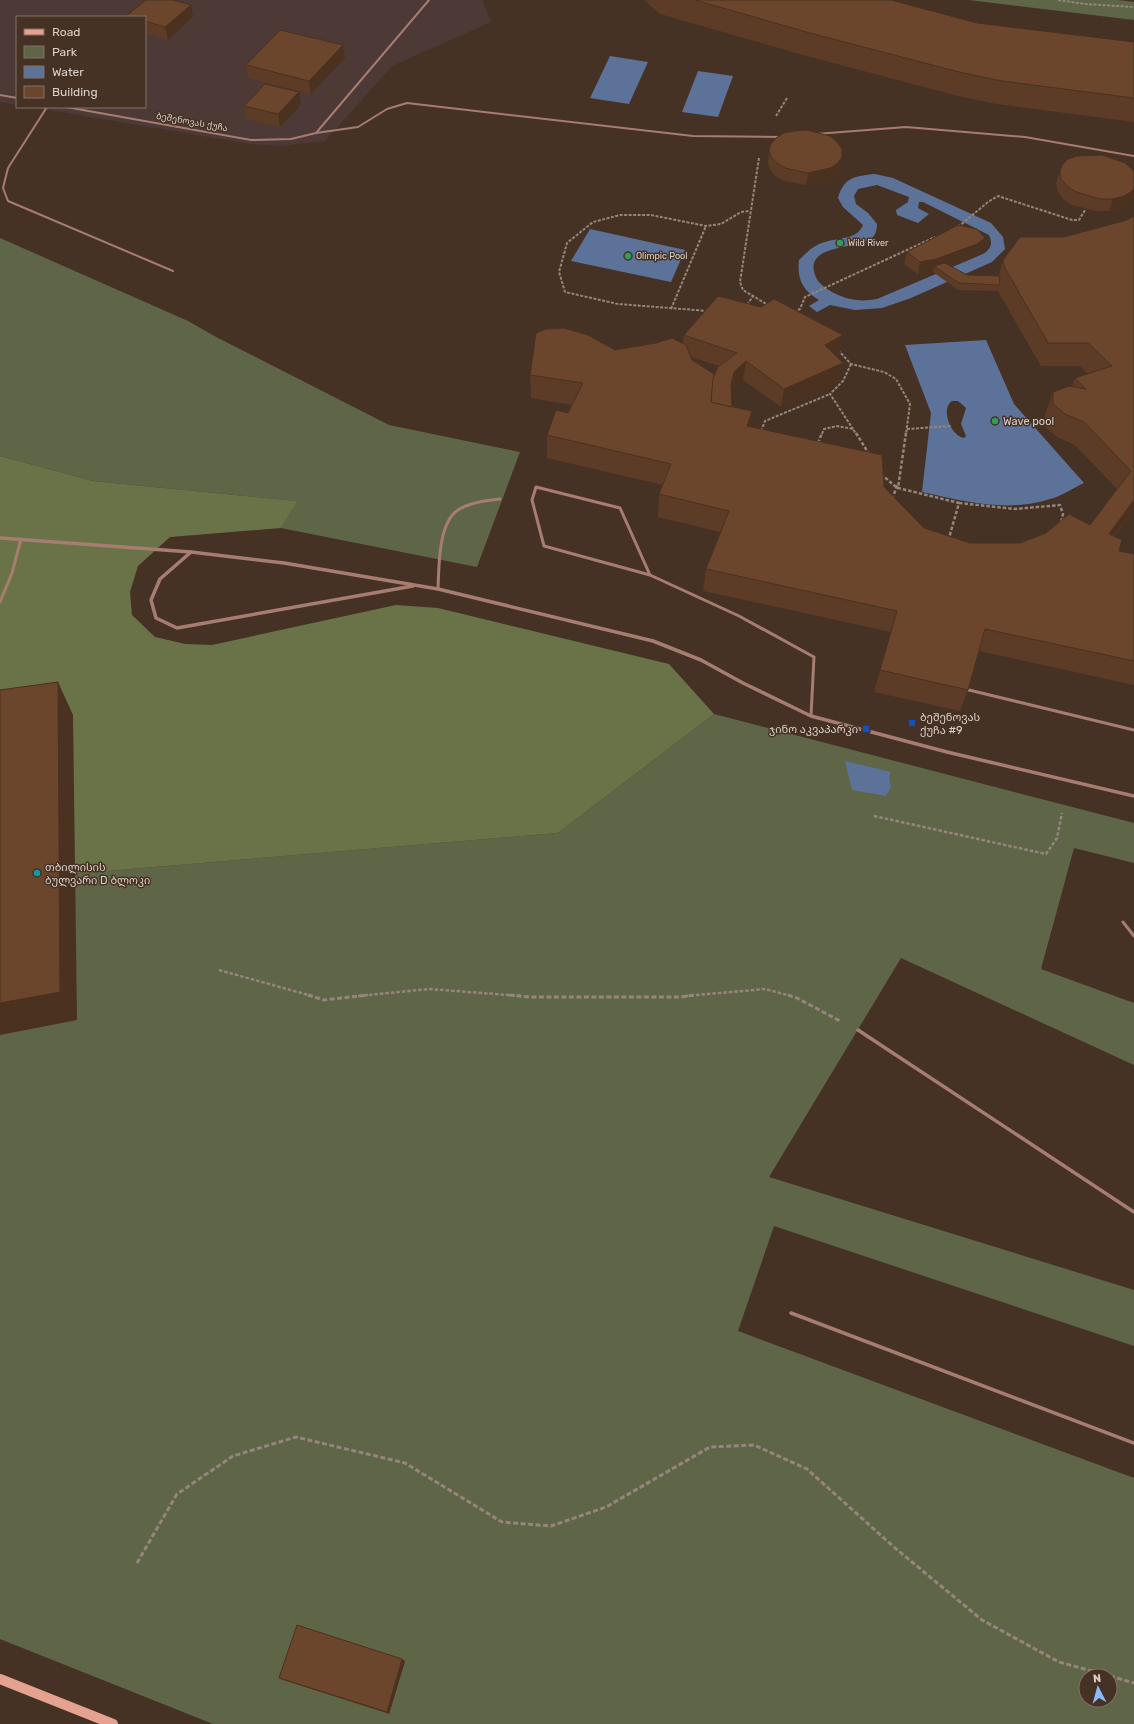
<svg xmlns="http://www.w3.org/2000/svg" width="1134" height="1724" font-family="Rubik,'Noto Sans Georgian',sans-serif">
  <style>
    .commercial { fill: #4d3936 }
    .green { fill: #5f6648; fill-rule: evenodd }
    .forest { fill: #6a7347 }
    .water { fill: #5d7298; fill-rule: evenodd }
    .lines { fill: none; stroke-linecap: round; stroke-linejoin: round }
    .path-far2 { stroke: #96857b; stroke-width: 2; stroke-dasharray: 3 1.5; stroke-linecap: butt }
    .path-far1 { stroke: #96857b; stroke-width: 2.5; stroke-dasharray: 3.5 2; stroke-linecap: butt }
    .path { stroke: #96857b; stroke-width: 3; stroke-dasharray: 5 2.5; stroke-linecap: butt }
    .service-far2 { stroke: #a77c71; stroke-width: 2 }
    .service-far1 { stroke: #a77c71; stroke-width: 3 }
    .service { stroke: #a77c71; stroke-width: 3.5 }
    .minor { stroke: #a77c71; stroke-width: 3.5 }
    .secondary { stroke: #e6a291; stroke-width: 10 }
    .wall { fill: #5c3c26; fill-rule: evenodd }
    .shaded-wall { fill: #4b311f }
    .building { fill: #6b462c; stroke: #4b311f }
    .leisure-dot { fill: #2e9e5b; stroke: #463225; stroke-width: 1.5 }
    .transit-dot { fill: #1a4fb4; stroke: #463225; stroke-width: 1.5 }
    .culture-dot { fill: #0f9aa8; stroke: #463225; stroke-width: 1.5 }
    .labels { text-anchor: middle; stroke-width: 3; stroke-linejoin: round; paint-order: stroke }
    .far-street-label { font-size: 9px; fill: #ddd0c8; stroke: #463225 }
    .far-poi-label { font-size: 9px; fill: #ddd0c8; stroke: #463225; text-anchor: start }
    .poi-label { font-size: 11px; fill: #ddd0c8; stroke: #463225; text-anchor: start }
  </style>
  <rect width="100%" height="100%" fill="#463225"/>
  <path class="commercial" d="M0,0H482L491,22L392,66L325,141L281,146L250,144L31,107H145V17H17V105L0,102Z"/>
  <g class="green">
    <path d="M969,0H1117L1134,2V20Z"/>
    <path d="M0,238L188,321L218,338L389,425L520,452L477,567L281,528L296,501L93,481L0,456Z"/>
    <path d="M714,714L1134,823V863L1074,848L1041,969L1134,1003V1065L901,958L769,1177L1134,1290V1346L774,1226L738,1331L1134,1478V1724H213L0,1639V880L558,833ZM1086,1676H1110V1700H1086Z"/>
  </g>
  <path class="forest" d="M0,456L93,481L297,501L281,528L170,537L138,566L130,592L132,615L155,637L185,644L212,645L396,605L438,608L669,664L714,714L558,833L0,880Z"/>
  <g class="water">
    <path d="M610,56L648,62L629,104L590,98Z"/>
    <path d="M698,71L733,76L718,117L682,112Z"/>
    <path d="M875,174L893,178L991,223L1003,237L1005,249L992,262L911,298L882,308L855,310L830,305L817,312L809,306L819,300C802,290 797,279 799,260C806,253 813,246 822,243C836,237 857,241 863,225L843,207L838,198C844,177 855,176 875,174ZM877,185L909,197L908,202L896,210L897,215L918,223L929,214L918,208L919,202H923L989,235C993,244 991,249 983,254L877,299C866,301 857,301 846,298C835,294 819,287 815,275C804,243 858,250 872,238C876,234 877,229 877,224L868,213L856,204L854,196L858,189Z"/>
    <path d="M590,229L685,250L671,282L571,261Z"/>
    <path d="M986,340L1014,404L1084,483C1073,488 1062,496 1050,499C1007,513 964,501 922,492L931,413L905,345ZM952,401H958L966,408L961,424L966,436L964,438C951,436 940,409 952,401Z"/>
    <path d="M845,761L891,772L889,777L891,787L886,796L852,790Z"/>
  </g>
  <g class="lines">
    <g class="path-far2">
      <path d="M1058,0L1085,4L1134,7"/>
      <path d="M776,116L787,98"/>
      <path d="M759,158L740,282L743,290L768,305"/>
      <path d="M958,227L988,202L998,196L1072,220H1079L1085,210"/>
      <path d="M747,305L753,296"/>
      <path d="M671,309L706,226"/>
      <path d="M708,311L618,304L565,292L559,272L567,243L593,222L620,215H651L706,226L721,224L741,212L749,211"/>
      <path d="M794,312L800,309L805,297L935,237"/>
      <path d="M838,350L851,364L884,372L896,379L910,404L906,434"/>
      <path d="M851,364L843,381L830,394L853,429"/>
      <path d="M907,429L952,426"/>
      <path d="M761,431L765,421L830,394"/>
      <path d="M822,434L824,429L837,426L853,429L856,434"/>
    </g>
    <g class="path-far1">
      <path d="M856,433L869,454"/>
      <path d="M906,433L898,488L959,503L949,538"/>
      <path d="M818,443L822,433"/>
      <path d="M881,474L896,487"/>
      <path d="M892,499L898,484"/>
      <path d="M959,503L1015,509L1060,505L1063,514L1061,523"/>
      <path d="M874,816L1046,854L1057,838L1062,813"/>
      <path d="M219,970L312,996"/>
      <path d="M358,996L429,989L522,996"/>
      <path d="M685,996L765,989L791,996"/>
    </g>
    <g class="path">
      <path d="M308,995L324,1000L368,995"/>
      <path d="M509,995L529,997H679L696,995"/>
      <path d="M788,995L797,998L840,1021"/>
      <path d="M137,1563L177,1494L233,1456L296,1437L405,1463L502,1522L551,1526L606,1507L710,1447L754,1445L807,1469L895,1548L982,1620L1059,1662L1110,1676"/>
      <path d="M1110,1676L1134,1683"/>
    </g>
    <g class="service-far2">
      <path d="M0,95L17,98"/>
      <path d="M47,107L8,168L3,188L8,201L173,271"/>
      <path d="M66,107L251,140L291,139L316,133L358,127L387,109L407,103L693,136L781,137"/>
      <path d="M316,133L429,0"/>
      <path d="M816,134L906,127L1025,137L1134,156"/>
    </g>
    <g class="service-far1">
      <path d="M536,487L620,508L650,575L544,546L532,500Z"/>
      <path d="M650,575L739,616L814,657L811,716"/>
      <path d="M438,589C439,567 438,523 458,510C470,502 486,501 500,499"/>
      <path d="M0,602L12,573L21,539"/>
      <path d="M969,690L1134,730"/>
      <path d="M1123,922L1134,936"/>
    </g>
    <g class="service">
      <path d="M858,1030L1134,1212"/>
      <path d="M791,1313L1134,1443"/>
    </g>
    <g class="minor">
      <path d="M0,538L191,552L284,563L438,589L653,641L701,660L743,683L811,716L947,752L1134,796"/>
      <path d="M191,552L160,579L151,600L156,618L177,628L413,586"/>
    </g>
    <path class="secondary" d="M0,1679L113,1724"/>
  </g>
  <g class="wall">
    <path d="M644,0H891L977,23L1134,42V122L996,104L954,95L807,56L660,14Z"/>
    <path d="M126,16L193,17L168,40L145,33V17H126Z"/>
    <path d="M343,45L345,58L311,94L248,78L246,65Z"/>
    <path d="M299,92L301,105L280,127L246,119L244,106Z"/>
    <path d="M769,150L842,157L840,169L835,176L828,181L806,185L784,181L775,176L770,169L768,163Z"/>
    <path d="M1062,165L1134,172V192L1132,197L1128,204L1120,209L1109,211H1096L1072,205L1063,199L1058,192L1056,184Z"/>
    <path d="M1127,220L1134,509L1114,537L1119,551L1134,554V685L979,651L968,690L960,711L874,692L891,632L703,591L706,569L720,532L658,517L659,494L663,485L547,458V435L568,413L572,405L531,398L530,375L615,350L656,343L683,344L684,335L840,353L835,356L839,381L781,407L743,380L732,390L731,392L732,407L750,427L884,487L924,528L970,543H1020L1090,525L1117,489L1075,445L1057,437L1045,427V415L1053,392L1072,386L1075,378L1088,374L1080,366H1041L998,291L958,290L933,272L918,274L904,264L907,252L985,238L981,250L974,257L950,266L967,275L999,276L1003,260L1064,237ZM691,357L719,366L713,378L692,360Z"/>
    <path d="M405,1661L389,1714L283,1680L279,1678Z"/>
  </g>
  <g class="shaded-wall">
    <path d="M191,5L193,17L168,40L165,27Z"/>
    <path d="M343,45L345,58L311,94L309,81Z"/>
    <path d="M299,92L301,105L280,127L278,114Z"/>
    <path d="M842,157L840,169L835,176L828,181L806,185L808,173Z"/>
    <path d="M1134,188V192L1132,197L1128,204L1120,209L1109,211L1113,199Z"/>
    <path d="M985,238L981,250L974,257L940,270L934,266L933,272L918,274L920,262Z"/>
    <path d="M843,335L840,353L822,364L825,345Z"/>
    <path d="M746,361L743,380L732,390L729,403L731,385L734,372Z"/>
    <path d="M843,363L839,381L781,407L784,389Z"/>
    <path d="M752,411L749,434L747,426Z"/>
    <path d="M1134,500V509L1099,556L1109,534Z"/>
    <path d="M58,682L73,715L77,1020L0,1035V1003Z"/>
    <path d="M402,1659L405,1661L389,1714L387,1712Z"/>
  </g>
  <g class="building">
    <path d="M146,0H173L191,5L165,27L145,21V17H128L126,16Z"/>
    <path d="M695,0H891L977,23L1134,42V98L1002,81L959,72L810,33Z"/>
    <path d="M280,30L343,45L309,81L246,65Z"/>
    <path d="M265,84L299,92L278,114L244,106Z"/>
    <path d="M807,130L830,136L837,142L842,149V157L838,163L830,168L808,173L785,168L777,163L771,157L769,150L771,144L776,138L784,133L795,131Z"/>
    <path d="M1102,155L1125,163L1133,170L1134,172V188L1132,191L1124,196L1113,199H1100L1076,192L1067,186L1061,179L1060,172L1062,165L1068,159L1077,156Z"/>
    <path d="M1134,216V500L1109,534L1122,540L1119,551L1134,554V661L985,629L968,690L880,670L897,611L706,569L729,511L659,494L671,464L547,435L556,410L568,413L583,383L530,375L536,333L546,329L564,328L588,335L615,350L656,343L672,338L686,345L692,360L714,374L711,402L752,411L747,426L882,455L884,487L924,528L970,543H1020L1046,533L1069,514L1090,525L1131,471L1084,422L1065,414L1053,404V392L1069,386L1086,389L1075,378L1112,366L1088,343H1048L1005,268L1003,260L1020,237H1064L1127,220Z"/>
    <path d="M958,225L977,229L985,238L977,244L936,259L920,262L907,252Z"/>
    <path d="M945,263L967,275L999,276L1000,285L959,283L934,266Z"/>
    <path d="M718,296L761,307L774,299L843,335L825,345L843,363L784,389L746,361L734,372L731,385L732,407L711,402L713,378L718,367L737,353L684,335Z"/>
    <path d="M58,682L60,992L0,1003V690Z"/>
    <path d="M297,1625L402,1659L387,1712L279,1678Z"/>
  </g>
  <g class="leisure-dot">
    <circle cx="840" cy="243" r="4"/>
    <circle cx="628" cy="256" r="4"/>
    <circle cx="995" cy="421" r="4"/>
  </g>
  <g class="transit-dot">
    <rect x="908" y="719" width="8" height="8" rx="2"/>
    <rect x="862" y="725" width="8" height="8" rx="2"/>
  </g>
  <circle class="culture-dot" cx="37" cy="873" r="4"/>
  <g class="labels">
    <g class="far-street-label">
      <text transform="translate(192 122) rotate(10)" y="3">ბეშენოვას ქუჩა</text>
    </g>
    <g class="far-poi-label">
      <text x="848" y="246">Wild River</text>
      <text x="636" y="259">Olimpic Pool</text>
    </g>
    <g class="poi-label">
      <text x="1003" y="425">Wave pool</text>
      <text x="920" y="721">ბეშენოვას<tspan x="920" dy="13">ქუჩა #9</tspan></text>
      <text x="858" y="733" text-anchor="end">ჯინო აკვაპარკი</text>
      <text x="45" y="871">თბილისის<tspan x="45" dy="13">ბულვარი D ბლოკი</tspan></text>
    </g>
  </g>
  <rect x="16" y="16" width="130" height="92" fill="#463225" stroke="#827166"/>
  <rect x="24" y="29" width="20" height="6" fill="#e6a291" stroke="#827166"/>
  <text x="52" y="36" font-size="12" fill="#ddd0c8">Road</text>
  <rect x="24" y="46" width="20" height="12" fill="#5f6648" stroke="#827166"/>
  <text x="52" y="56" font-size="12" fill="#ddd0c8">Park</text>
  <rect x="24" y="66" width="20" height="12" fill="#5d7298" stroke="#827166"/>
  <text x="52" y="76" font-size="12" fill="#ddd0c8">Water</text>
  <rect x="24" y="86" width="20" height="12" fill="#6b462c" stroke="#827166"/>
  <text x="52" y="96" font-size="12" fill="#ddd0c8">Building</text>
  <g transform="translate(1098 1688) rotate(354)"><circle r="19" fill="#463225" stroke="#827166"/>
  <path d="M0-3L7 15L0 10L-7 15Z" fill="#8bb9fc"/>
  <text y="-6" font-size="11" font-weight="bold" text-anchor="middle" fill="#ddd0c8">N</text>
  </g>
</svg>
